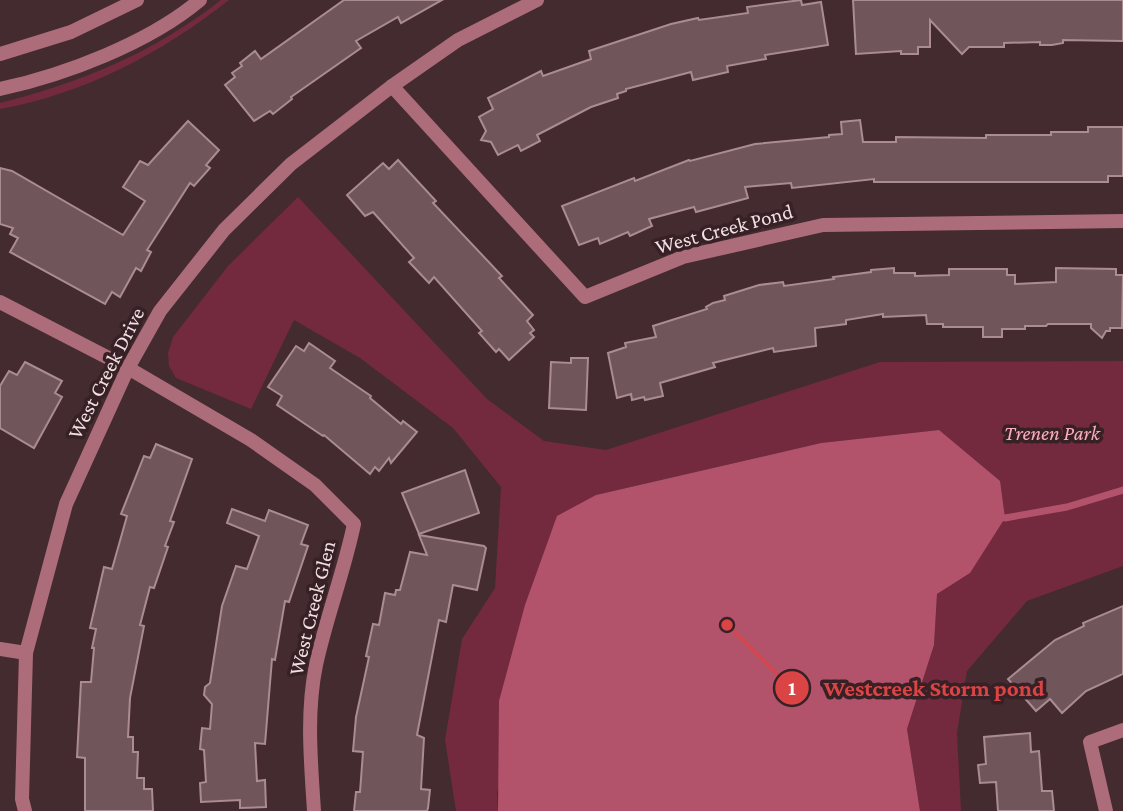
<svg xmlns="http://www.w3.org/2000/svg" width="1123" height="811" font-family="'Crimson Pro',serif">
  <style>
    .green { fill: #732a3e }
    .water { fill: #b2536b }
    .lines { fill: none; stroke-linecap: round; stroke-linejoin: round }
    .stream { stroke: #b2536b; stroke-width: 7 }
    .building { fill: #70565a; stroke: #aa8c92; stroke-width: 2 }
    .minor { stroke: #ad6c7a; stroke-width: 14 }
    .tertiary { stroke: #ad6c7a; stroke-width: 14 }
    .labels { text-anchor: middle; stroke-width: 7; stroke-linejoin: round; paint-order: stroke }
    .street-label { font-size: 21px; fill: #f1e1e3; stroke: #382126 }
    .park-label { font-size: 21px; font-style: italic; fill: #fbadbc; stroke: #382126 }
    .leader { fill: none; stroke: #da4444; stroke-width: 2.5 }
    .callout-dot { fill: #da4444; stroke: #382126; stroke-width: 2.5 }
    .mark-label { font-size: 21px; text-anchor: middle; font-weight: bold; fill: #fff }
    .callout-label { font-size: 23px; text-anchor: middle; font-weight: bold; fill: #da4444; stroke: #382126; stroke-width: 7; stroke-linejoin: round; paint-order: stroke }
  </style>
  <rect width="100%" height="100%" fill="#432b30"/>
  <g class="green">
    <path d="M221,0H229C162,53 84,94 0,109V103C80,83 155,52 221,0Z"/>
    <path d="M298,197L487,399L544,441L606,450L880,362L1123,361V566L1027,601L967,671L957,733L961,811H920L907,729L934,645L937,594L970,573L939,430L821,443L596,495L497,793L498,811H456L445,740L462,639L495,588L501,487L453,428L360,358L294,320L251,409L176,378L169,366L168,353L173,337L228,266Z"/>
  </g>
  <path class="water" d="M939,430L1000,481L1005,518L970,573L937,594L934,645L907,729L920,811H498L499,701L525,605L557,516L596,495L821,443Z"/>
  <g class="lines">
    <path class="stream" d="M1005,518L1067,507L1123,490"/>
  </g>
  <g class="building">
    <path d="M344,0H442L401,23L398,17L356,41L361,48L291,97L292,99L273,114L270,111L254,121L225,85L235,77L232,73L242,66L240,63L255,51L261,59Z"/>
    <path d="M801,0L802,5L821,2L828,45L765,55L766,59L727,66L728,72L693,80L691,72L626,89V91L617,94L618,98L591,107L537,135L540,141L521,151L518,145L498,155L491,142L481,140L486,131L479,117L493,109L488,98L541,71L543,76L591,59L589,51L671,24L698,18L699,20L748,13L747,7Z"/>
    <path d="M853,0H1123V41L1063,40V43L1052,45H1040V42L1004,43V47H969L962,54L930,20V47H918V54H901V51L856,54Z"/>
    <path d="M860,120L863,142H896V137L986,138V135H1051V132H1088V127H1123V176H1108V182H874V179L792,188L791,183L745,187L748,198L696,212L694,207L649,219L652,226L630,236L628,232L600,244L598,238L579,245L562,206L634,178L635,181L689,160L690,161L755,144L829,137V135L842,134L841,122Z"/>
    <path d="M188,121L219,150L206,165L210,168L194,186L190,183L147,250L151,252L141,271L136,268L120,297L112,292L105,304L10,252L18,238L10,234L13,228L0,224V168L12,171L123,235L145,201L123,187L140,161L148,165Z"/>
    <path d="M398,160L436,201L433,203L502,276L499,278L533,315L527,321L534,330L530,333L534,337L509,360L499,349L496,352L479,333L482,331L434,277L429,283L409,262L414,258L373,212L365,216L347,195L383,163L389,169Z"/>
    <path d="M894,268V273H915V276L949,275V269H1007V275H1015V284L1056,282V268L1116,269V275H1123L1122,328H1110V331H1106L1102,338L1091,328V324H1048L1046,326H1025V329H1002V337H983V327H943V324H927L926,315L883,317V314L846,320V324L815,328L816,346L774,352L773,348L713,363L715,367L660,383L663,396L645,400L644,397L632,400L631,394L617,398L608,353L626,347L625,343L656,337L653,326L707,309L706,307L713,303L725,300L724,296L759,285L783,282L784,286L834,279L833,277L871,272V270Z"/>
    <path d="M309,343L335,361L330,368L371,396L370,398L401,424L403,421L417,432L391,463L389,458L379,471L375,467L370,474L324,435L323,436L277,405L282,396L268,387L296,346L304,351Z"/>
    <path d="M571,358H588L586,410L549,408L551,362L571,363Z"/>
    <path d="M25,362L62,381L55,393L62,397L34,448L0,428V386L9,371L17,375Z"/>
    <path d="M156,444L192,459L170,521L174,522L165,546L168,547L154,588L150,587L140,625L144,626L130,698L128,737H133V752H138L137,778H144V789H152L153,811H85V758L77,757L81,682H91L94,648H92L96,629L90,628L104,567L112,569L127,516L121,514L144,456L150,458Z"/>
    <path d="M465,470L479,513L419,534L402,493Z"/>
    <path d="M232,509L265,521L269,510L308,525L301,544L308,546L289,602L285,601L275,660L272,659L265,744L255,743L257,781L265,780L266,807L240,808V800L201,802L200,783L206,782L204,750L200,749L202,728L210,729L212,704L204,695L205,687L210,683L222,606L236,566L247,569L259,536L227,523Z"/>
    <path d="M419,535L484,546L486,548L477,590L453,585L446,622L439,620L417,735L424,738L421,789L430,790L428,808L427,811H354L356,792H360L363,752L353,751L356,717L369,657L366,656L373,624L379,625L385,593L395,595L396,590H400L410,552L427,555Z"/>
    <path d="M1123,606V674L1086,691L1062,713L1050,699L1036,711L1008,679L1055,640L1084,626L1083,623Z"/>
    <path d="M1030,733L1031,752L1039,751L1042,791H1052L1054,811H998L996,782L980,783L978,765L986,764L984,737Z"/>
  </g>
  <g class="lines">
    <g class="minor">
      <path d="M392,86L585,297L683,257L823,225L1123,221"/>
      <path d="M0,302L128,368L251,440L315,485L354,524C344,572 326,618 316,665C306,713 311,763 314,811"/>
      <path d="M0,649L26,653"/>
      <path d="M25,811L22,799L26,653L66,504L128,368L160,311L224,230L291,164L392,86L458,40L537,0"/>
      <path d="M1106,811L1090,742L1123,730"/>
    </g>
    <g class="tertiary">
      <path d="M0,54L71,32L137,0"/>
      <path d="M0,89C65,75 149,43 200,0"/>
    </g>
  </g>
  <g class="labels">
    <g class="street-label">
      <text transform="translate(724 229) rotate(-15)" y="7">West Creek Pond</text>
      <text transform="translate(106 373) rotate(-63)" y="7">West Creek Drive</text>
      <text transform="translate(312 608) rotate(-76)" y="7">West Creek Glen</text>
    </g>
    <g class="park-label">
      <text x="1052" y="440">Trenen Park</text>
    </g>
  </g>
  <path class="leader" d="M727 625L792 688"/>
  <g class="callout-dot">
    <circle cx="727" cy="625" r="7"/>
    <circle cx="792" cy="688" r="18"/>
  </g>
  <g class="mark-label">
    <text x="792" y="695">1</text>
  </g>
  <g class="callout-label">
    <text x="934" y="696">Westcreek Storm pond</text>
  </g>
</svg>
